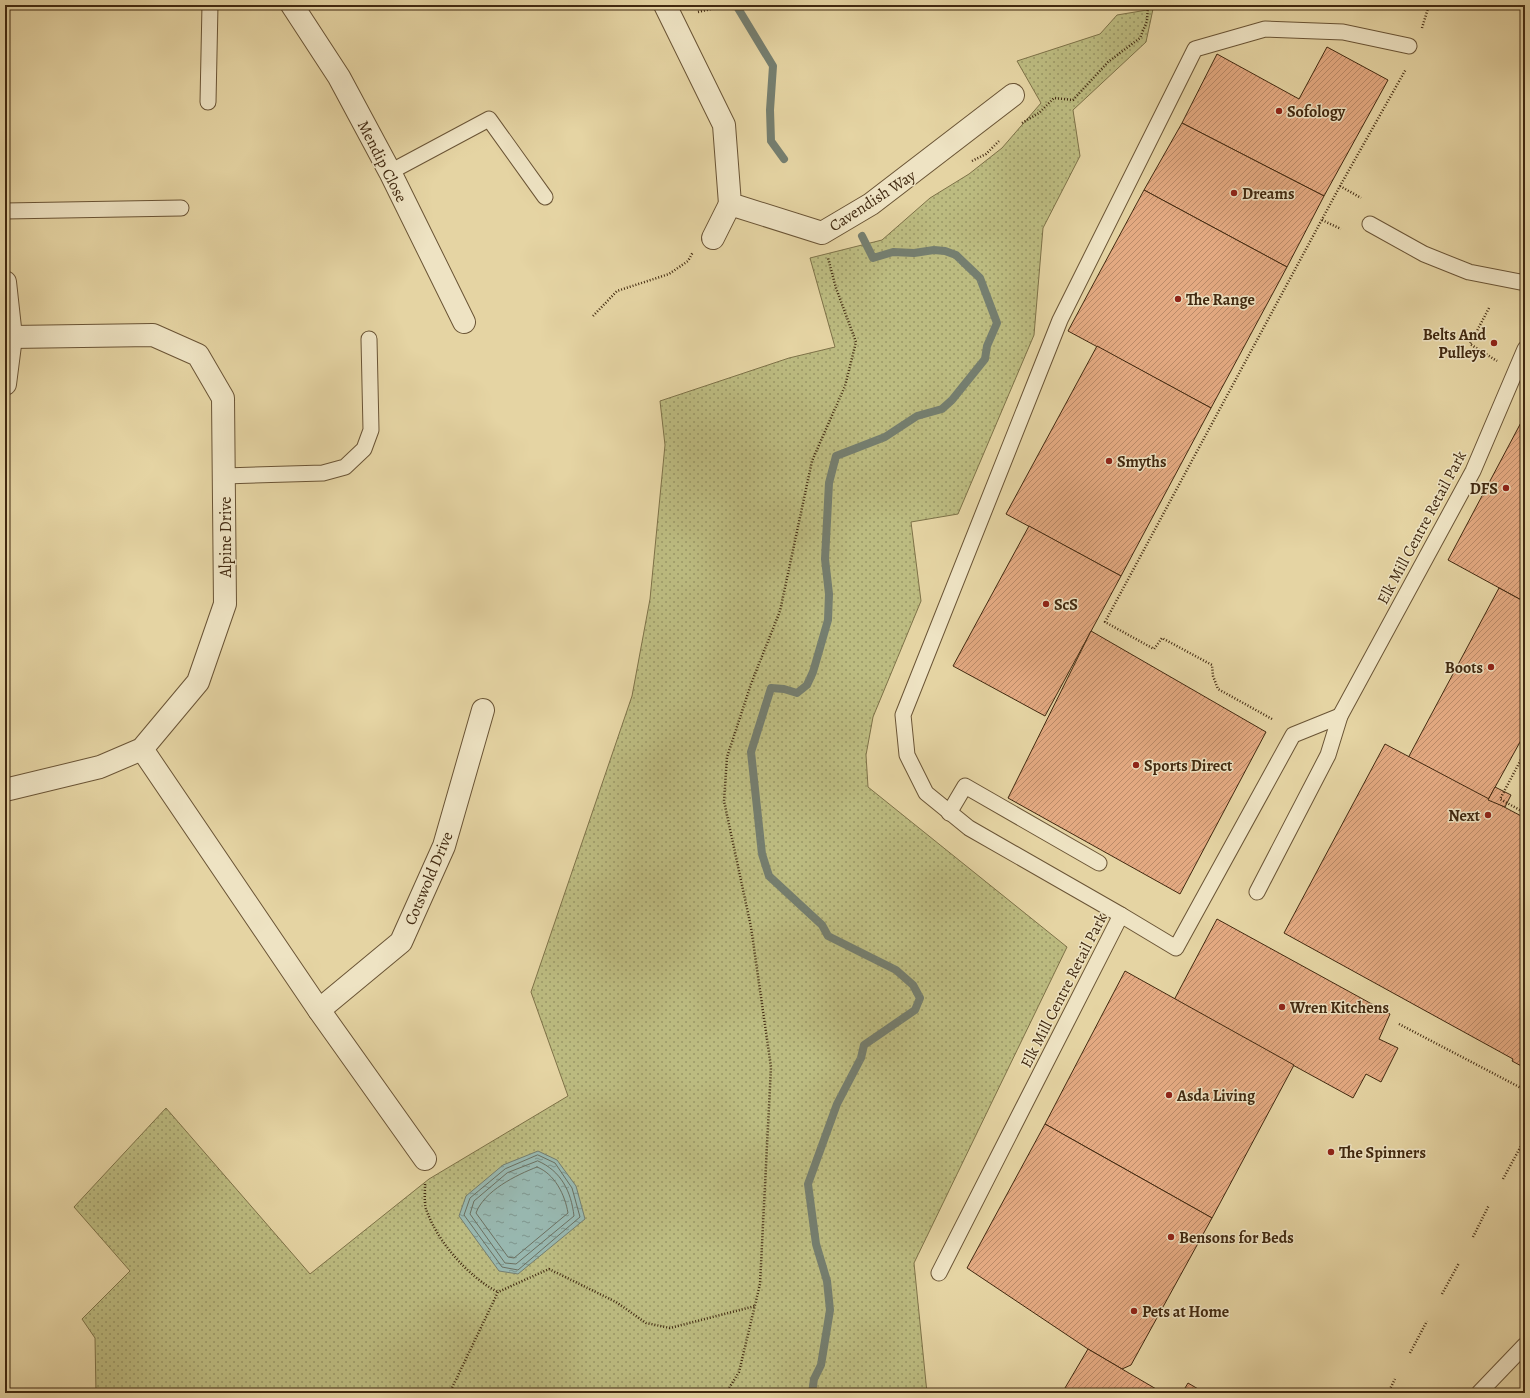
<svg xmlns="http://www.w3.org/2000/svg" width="1530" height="1398" font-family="Alegreya,serif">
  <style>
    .grass { fill: url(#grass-dots); stroke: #7e7248 }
    .water { fill: url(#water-ripples); stroke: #757e6f }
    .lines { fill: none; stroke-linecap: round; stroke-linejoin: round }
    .shore { stroke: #6c7060; stroke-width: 1 }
    .stream { stroke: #757e6f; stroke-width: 8 }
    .building { fill: url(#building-hatch); stroke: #412910 }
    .lane-casing { stroke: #6a5435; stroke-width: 17 }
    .street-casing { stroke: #6a5435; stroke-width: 24 }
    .path { stroke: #412910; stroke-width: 2.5; stroke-dasharray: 1 2; stroke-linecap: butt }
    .lane { stroke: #eee3c3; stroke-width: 15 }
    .street { stroke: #eee3c3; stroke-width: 22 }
    .poi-dot { fill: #8f2418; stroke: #eee3c3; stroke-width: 1.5 }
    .labels { text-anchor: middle; stroke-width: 3; stroke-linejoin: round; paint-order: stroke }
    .poi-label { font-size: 16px; font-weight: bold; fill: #412910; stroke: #eee3c3; text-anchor: start }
    .street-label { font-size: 16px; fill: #412910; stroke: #eee3c3 }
  </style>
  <defs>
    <pattern id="grass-dots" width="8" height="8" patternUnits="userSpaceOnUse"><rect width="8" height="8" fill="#bcbb80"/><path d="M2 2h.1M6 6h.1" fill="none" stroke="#9a9867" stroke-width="1.8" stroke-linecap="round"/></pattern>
    <pattern id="water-ripples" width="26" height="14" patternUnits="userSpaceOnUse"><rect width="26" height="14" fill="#98b7af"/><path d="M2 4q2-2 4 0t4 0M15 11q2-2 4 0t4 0" fill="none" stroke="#7e958d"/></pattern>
    <pattern id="building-hatch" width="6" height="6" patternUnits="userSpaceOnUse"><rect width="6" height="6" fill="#e3a981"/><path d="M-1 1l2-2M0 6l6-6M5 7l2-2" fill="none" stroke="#ba8a68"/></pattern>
  </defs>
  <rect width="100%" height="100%" fill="#e5d4a3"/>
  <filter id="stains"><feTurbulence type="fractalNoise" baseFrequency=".005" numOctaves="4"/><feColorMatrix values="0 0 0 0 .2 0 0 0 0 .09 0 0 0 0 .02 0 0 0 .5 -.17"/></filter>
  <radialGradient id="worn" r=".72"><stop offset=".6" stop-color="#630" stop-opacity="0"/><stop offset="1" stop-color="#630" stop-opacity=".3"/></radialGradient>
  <path class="grass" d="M1153,9L1146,42L1073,110L1080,156L1043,228L1034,335L958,514L911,522L921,601L873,717L866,755L868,787L1067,947L914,1263L927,1393H96L95,1338L82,1319L130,1271L74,1207L166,1108L310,1274L429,1179L568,1096L531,992L632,696L650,599L665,445L660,401L789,358L835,347L810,258L882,240L930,198L969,174L1002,148L1041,103L1017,61L1100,34L1117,15Z"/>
  <path class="water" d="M538,1151L557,1160L576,1186L585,1219L518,1274L499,1271L459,1216L466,1196L503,1165Z"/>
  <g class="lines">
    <g class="shore">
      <path d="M538,1155L555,1163L572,1188L580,1217L518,1270L502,1267L464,1215L470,1198L505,1169Z"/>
      <path d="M538,1161C561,1171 571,1191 574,1216L516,1264L505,1263L470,1214L474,1201L507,1173Z"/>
      <path d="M537,1167C555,1174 565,1195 568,1213L514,1258L508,1257L476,1213C484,1191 516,1175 537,1167Z"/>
    </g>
    <g class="stream">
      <path d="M736,5L773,66L770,110L771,141L784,159"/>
      <path d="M812,1393L814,1379L821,1365L830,1310L827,1281L816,1244L808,1184L837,1104L861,1058L864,1045L915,1010L920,998L913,985L896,970L828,936L822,925L769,876L762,854L751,752L771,688L784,689L797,693L807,685L813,672L828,620L829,594L825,559L829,483L836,456L885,437L917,416L942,409L952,400L985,359L987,346L997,323L980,278L956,255L945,251L934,250L914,253L893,252L873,258L862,236"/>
    </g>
  </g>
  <g class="building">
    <path d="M1327,47L1388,80L1324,196L1182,123L1217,54L1299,99Z"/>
    <path d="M1182,123L1324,196L1287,267L1144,190Z"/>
    <path d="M1144,190L1287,267L1211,408L1068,331Z"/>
    <path d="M1097,346L1211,408L1121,576L1006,514Z"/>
    <path d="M1525,415V602L1448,560Z"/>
    <path d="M1029,526L1121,576L1045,716L953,666Z"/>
    <path d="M1499,588L1525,602V733L1488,800L1408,758Z"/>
    <path d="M1091,631L1266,732L1180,894L1008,798Z"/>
    <path d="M1385,744L1525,818V1068L1512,1061L1513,1059L1284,933Z"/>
    <path d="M1495,787L1511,795L1505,807L1488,800Z"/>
    <path d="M1217,919L1390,1014L1379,1039L1398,1048L1381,1082L1366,1074L1353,1098L1174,1000Z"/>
    <path d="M1125,971L1294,1065L1212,1218L1045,1124Z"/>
    <path d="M1045,1124L1212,1218L1131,1365L1122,1369L1088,1349L967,1268Z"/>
    <path d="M1088,1349L1122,1369L1163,1393H1062Z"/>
    <path d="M1188,1383L1205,1393H1182Z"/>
  </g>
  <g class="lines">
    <g class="lane-casing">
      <g id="lane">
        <path d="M208,102L210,5"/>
        <path d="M390,172L489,119L545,197"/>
        <path d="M5,211L181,208"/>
        <path d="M1370,224L1424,254L1469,272L1525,283"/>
        <path d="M224,476L323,473L345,467L364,449L371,430L369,339"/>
        <path d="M949,813L965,786L1099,863"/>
        <path d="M1257,892L1328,755L1340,716L1473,471L1525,349"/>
        <path d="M1121,915L969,828L926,793L907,755L903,715L1060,320L1195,49L1265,29L1343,32L1409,46"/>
        <path d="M939,1273L1121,915L1176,948L1293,735L1340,716"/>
        <path d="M1479,1393L1525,1345"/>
      </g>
    </g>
    <g class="street-casing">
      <g id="street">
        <path d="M292,5L339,77L390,172L464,322"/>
        <path d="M665,5L724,125L730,204L822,233L871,204L1013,95"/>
        <path d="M713,238L730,204"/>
        <path d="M5,282L11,337L5,384"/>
        <path d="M142,749L319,1010L425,1159"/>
        <path d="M5,790L100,767L142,749L198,682L225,604L223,398L198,355L153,335L11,337"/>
        <path d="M319,1010L401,942L444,846L483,710"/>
      </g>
    </g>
    <g class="path">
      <path d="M698,12L728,5"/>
      <path d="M1422,28L1429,5"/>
      <path d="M1022,123L1039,113L1054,98L1073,100L1108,62L1140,38L1147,21L1148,6L1150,5"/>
      <path d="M972,161L986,154L1000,140"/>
      <path d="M1340,186L1361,198"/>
      <path d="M1322,220L1341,229"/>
      <path d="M1489,308L1470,344L1497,361"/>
      <path d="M593,316L617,291L669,274L688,261L693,252"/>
      <path d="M1272,719L1218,689L1213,676L1212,665L1162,638L1154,649L1105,622L1340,186L1406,69"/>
      <path d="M1525,752L1500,799L1525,813"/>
      <path d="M1399,1024L1525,1090"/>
      <path d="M1503,1179L1521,1146"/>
      <path d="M425,1184C425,1192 424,1202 426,1209C437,1241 468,1277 498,1292"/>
      <path d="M1473,1237L1489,1205"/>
      <path d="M1442,1294L1459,1263"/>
      <path d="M1410,1353L1427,1321"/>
      <path d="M442,1393L451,1390L498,1292L549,1269L616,1302L646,1323L670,1328L755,1306"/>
      <path d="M726,1393L739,1372L760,1284L771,1067L751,927L724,801L727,757L751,684L780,611L812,461L845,386L856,342L836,288L828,258"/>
      <path d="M1388,1393L1395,1379"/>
    </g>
    <use href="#lane" class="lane"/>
    <use href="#street" class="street"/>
  </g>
  <g class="poi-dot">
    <circle cx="1279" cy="111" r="4"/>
    <circle cx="1234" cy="193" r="4"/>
    <circle cx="1178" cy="299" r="4"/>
    <circle cx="1494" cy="343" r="4"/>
    <circle cx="1109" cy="461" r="4"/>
    <circle cx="1506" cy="488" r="4"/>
    <circle cx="1046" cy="604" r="4"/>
    <circle cx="1491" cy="667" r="4"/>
    <circle cx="1136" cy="765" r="4"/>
    <circle cx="1488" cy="815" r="4"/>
    <circle cx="1282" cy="1007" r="4"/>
    <circle cx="1169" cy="1095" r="4"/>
    <circle cx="1331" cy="1152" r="4"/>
    <circle cx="1171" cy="1237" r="4"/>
    <circle cx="1134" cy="1311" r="4"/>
  </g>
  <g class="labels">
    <g class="poi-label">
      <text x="1287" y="117">Sofology</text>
      <text x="1242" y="199">Dreams</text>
      <text x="1186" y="305">The Range</text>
      <text x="1486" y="340" text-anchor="end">Belts And<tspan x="1486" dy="18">Pulleys</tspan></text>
      <text x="1117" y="467">Smyths</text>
      <text x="1498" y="494" text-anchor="end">DFS</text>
      <text x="1054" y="610">ScS</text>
      <text x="1483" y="673" text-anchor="end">Boots</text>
      <text x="1144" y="771">Sports Direct</text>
      <text x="1480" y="821" text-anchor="end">Next</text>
      <text x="1290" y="1013">Wren Kitchens</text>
      <text x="1177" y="1101">Asda Living</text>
      <text x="1339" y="1158">The Spinners</text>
      <text x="1179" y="1243">Bensons for Beds</text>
      <text x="1142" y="1317">Pets at Home</text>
    </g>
    <g class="street-label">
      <text transform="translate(383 161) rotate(63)" y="6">Mendip Close</text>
      <text transform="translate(872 200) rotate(-33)" y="6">Cavendish Way</text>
      <text transform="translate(1421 527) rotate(-62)" y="6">Elk Mill Centre Retail Park</text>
      <text transform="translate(225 537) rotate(-90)" y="6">Alpine Drive</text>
      <text transform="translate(428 878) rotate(-67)" y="6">Cotswold Drive</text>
      <text transform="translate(1063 990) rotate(-63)" y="6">Elk Mill Centre Retail Park</text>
    </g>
  </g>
  <rect width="1530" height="1398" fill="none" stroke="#e5d4a3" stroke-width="20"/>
  <rect x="6" y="6" width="1518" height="1386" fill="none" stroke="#412910" stroke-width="2"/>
  <rect x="10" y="10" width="1510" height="1378" fill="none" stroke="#412910"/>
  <rect width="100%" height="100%" filter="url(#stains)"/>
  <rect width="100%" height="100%" fill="url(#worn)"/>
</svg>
